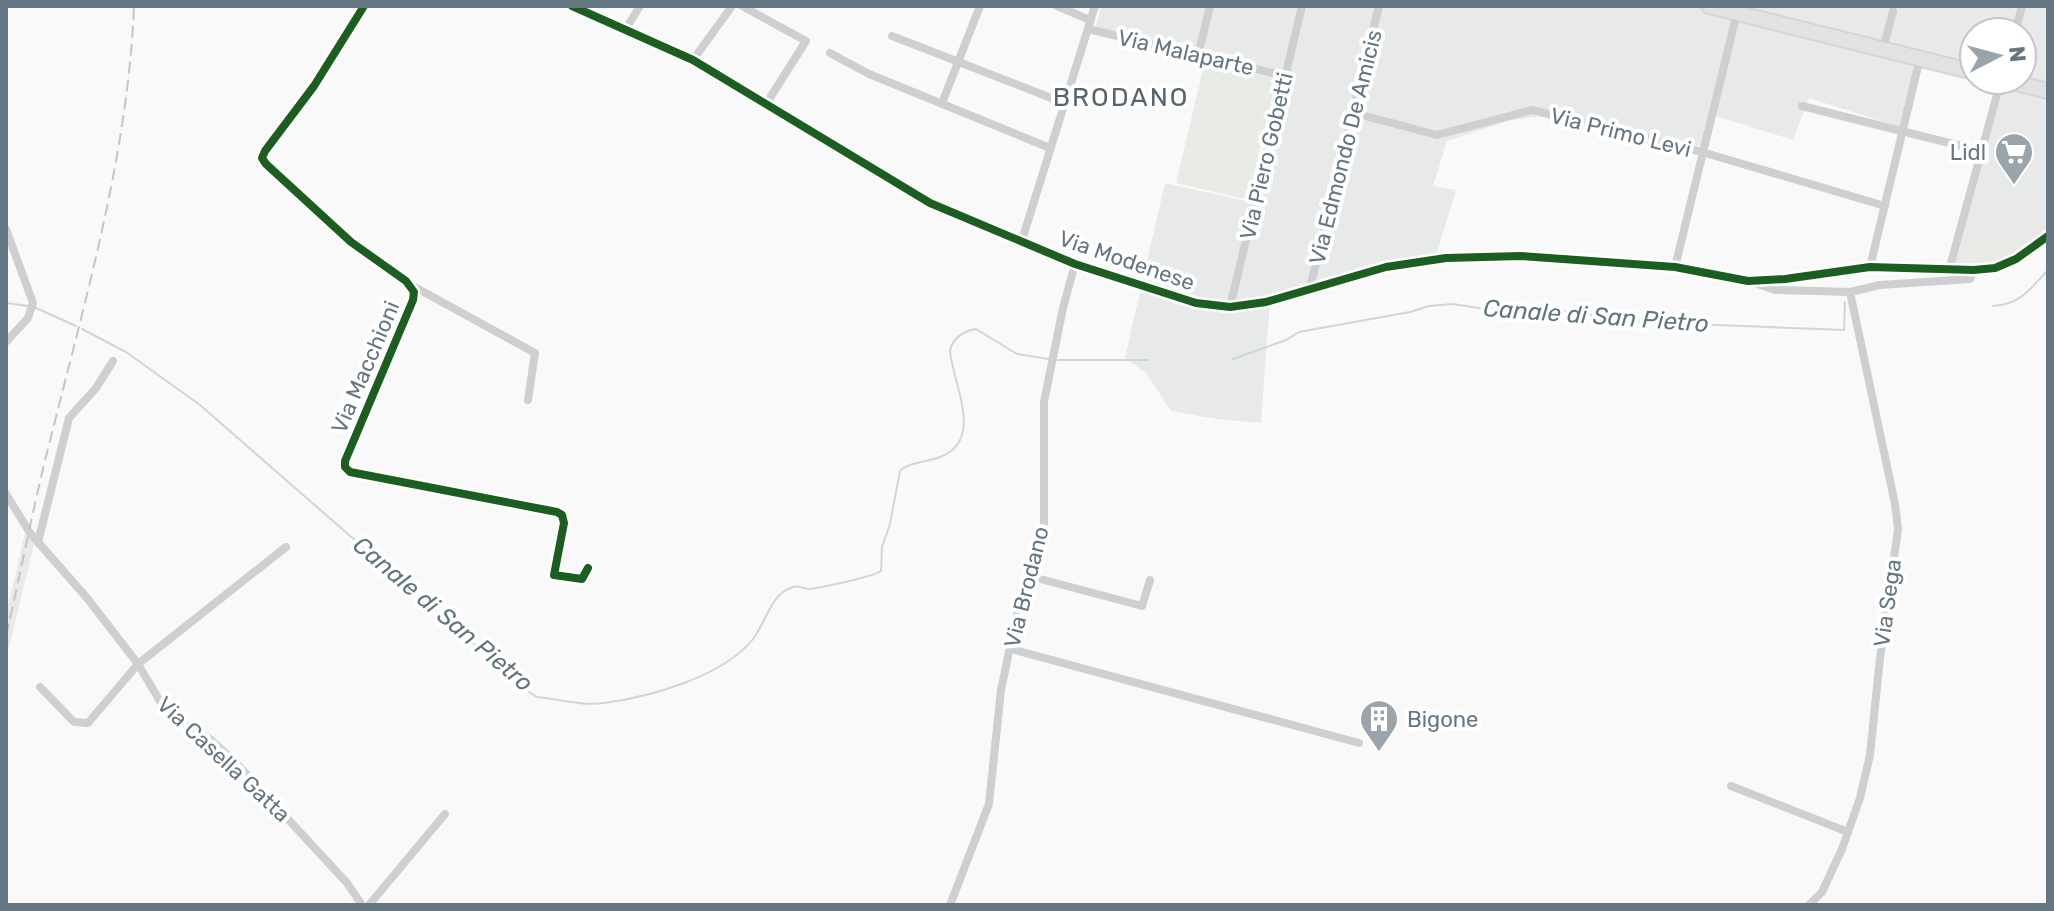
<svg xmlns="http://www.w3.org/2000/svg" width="2054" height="911" font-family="Rubik,sans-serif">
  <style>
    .built { fill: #e8e9e9 }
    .green { fill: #e8ebe6 }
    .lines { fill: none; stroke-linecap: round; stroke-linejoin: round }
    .stream { stroke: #ced6d9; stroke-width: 2 }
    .primary-casing { stroke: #d5d6d7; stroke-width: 18 }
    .minor { stroke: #cecfd0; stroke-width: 8 }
    .primary { stroke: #e1e2e2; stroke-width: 14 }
    .rail { stroke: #c3c5c6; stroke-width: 2; stroke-dasharray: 12 6; stroke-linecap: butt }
    .cycleway-casing { stroke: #fff; stroke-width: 13 }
    .cycleway { stroke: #1b5e20; stroke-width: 8 }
    .labels { text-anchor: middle; stroke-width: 8; stroke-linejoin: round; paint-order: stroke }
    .street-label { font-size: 22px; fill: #657683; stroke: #fff }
    .poi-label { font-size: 22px; fill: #657683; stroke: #fff; text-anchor: end }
    .water-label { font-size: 24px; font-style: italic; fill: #60757c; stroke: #fff }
    .quarter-label { font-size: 26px; letter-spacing: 2px; fill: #57646e; stroke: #fff }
  </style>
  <rect width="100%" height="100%" fill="#f9f9f9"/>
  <g class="built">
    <path d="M1101,6H2048V241L2026,259L2004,270L1951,272L2003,81L2022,80V32H1974V73L1921,60L1903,128L1809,98L1793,140L1713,115L1700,146L1545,115L1508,121L1447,141L1433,186L1456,190L1435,259L1344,280L1270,301L1261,423L1217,419L1171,411L1146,373L1125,358L1165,183L1250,202L1279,78L1094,34Z"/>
    <path d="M25,534L34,544L6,660V614Z"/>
  </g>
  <g class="green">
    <path d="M1205,61L1275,78L1277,80L1248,200L1176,183Z"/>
    <path d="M2048,228V234C2020,256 2000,265 1965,267L1959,262L1960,253L1969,256L1976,230L2027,243Z"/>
  </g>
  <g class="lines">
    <g class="stream">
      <path d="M6,303L28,306"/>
      <path d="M1993,306C2021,304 2030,289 2048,270"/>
      <path d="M36,308L76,326"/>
      <path d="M82,329L126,352L200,405L529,692L537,697C557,699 583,706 604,703C649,697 723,677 753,639C766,623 770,594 793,587C799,585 804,589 810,589C824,587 872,577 881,571L882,547L890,524L900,471C908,462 928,462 940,457C985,440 953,385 950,351C952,338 964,331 976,329L1017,354L1049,359"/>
      <path d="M1233,359L1286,340L1299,332L1410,312L1429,306L1453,304L1485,309L1529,306L1641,322L1844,330L1845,302"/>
      <path d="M1058,360H1148"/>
    </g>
    <g class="primary-casing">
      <g id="primary">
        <path d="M1709,6L1974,72"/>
        <path d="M2005,80L2048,91"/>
      </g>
    </g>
    <g class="minor">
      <path d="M364,6L314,86L265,151L262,158L266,164L351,242L406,281L414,292L413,300L345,461V467L350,472L557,512L562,515L564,523L554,575L582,579L588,568"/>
      <path d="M572,6L693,60L930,203L1075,264L1196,303L1230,307L1266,302L1386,267L1446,258L1521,256L1675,267L1748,281L1785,279L1870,267L1974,270L1995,268L2016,259L2048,236"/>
      <path d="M742,6L806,41L766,104"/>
      <path d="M1057,6L1090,20"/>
      <path d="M1088,29L1285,76"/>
      <path d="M625,30L640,6"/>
      <path d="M2015,32L2022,6"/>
      <path d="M892,36L1064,103"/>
      <path d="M1883,49L1893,11"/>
      <path d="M830,53L869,74L1050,148"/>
      <path d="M1198,55L1210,6"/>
      <path d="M693,60L732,6"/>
      <path d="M942,103L980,6"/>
      <path d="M1802,106L1981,151"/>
      <path d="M1354,113L1437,135L1532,110L1702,152L1885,206"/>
      <path d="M6,229L33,303L28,318L6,342"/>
      <path d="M1022,240L1095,6"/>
      <path d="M1675,267L1737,13"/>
      <path d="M1870,267L1920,58"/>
      <path d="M1949,270L2001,80"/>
      <path d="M1755,283L1775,290L1850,292L1880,285L1970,279L1974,270"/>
      <path d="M411,285L535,353L528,400"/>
      <path d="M1310,288L1379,6"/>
      <path d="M1230,307L1302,6"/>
      <path d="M6,494L30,533L87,598L138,664L161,703L177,719L211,740L236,763L347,883L362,905"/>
      <path d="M38,542L69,418L96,388L113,361"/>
      <path d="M1029,576L1142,606L1150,580"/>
      <path d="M1011,649L1359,743"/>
      <path d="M40,687L74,722L88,723L138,664L286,547"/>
      <path d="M1731,786L1848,832"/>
      <path d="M369,905L445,814"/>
      <path d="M950,905L989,804L1001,690L1020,599L1044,536V402L1063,308L1075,264"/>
      <path d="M1809,905L1822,892L1842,849L1860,798L1870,755L1880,658L1898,529L1895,504L1850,292"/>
    </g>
    <use href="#primary" class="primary"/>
    <path class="rail" d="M6,636C22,567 35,497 53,429C88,289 128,151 134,6"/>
    <g class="cycleway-casing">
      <g id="cycleway">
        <path d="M364,6L314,86L265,151L262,158L266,164L351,242L406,281L414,292L413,300L345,461V467L350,472L557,512L562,515L564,523L554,575L582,579L588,568"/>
        <path d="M572,6L693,60L930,203L1075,264L1196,303L1230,307L1266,302L1386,267L1446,258L1521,256L1675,267L1748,281L1785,279L1870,267L1974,270L1995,268L2016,259L2048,236"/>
      </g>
    </g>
    <use href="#cycleway" class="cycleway"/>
  </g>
  <defs>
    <g id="supermarket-pin" transform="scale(2)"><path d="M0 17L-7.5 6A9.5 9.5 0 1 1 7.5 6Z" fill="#99a4ac" stroke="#fff"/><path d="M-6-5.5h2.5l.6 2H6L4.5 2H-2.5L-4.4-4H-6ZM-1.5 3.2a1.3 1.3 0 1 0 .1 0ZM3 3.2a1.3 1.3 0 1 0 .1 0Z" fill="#fff"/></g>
    <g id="building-pin" transform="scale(2)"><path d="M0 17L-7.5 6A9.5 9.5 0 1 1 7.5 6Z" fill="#99a4ac" stroke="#fff"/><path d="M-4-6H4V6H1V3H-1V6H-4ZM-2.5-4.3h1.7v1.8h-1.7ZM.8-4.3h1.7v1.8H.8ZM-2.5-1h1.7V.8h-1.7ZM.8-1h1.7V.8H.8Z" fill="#fff"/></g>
  </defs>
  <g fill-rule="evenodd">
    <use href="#supermarket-pin" x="2014" y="152"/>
    <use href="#building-pin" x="1379" y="719"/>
  </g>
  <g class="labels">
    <g class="street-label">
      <text transform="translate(1186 52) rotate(13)" y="8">Via Malaparte</text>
      <text transform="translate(1621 132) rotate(14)" y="8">Via Primo Levi</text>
      <text transform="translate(1345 147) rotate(-76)" y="8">Via Edmondo De Amicis</text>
      <text transform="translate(1266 156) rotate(-77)" y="8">Via Piero Gobetti</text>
      <text transform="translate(1127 260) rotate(19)" y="8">Via Modenese</text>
      <text transform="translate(365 367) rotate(-67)" y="8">Via Macchioni</text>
      <text transform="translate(1026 587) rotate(-76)" y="8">Via Brodano</text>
      <text transform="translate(1887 603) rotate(-82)" y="8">Via Sega</text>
      <text transform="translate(224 759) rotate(43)" y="8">Via Casella Gatta</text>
    </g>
    <g class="poi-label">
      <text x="1986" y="160">Lidl</text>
      <text x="1407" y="727" text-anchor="start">Bigone</text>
    </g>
    <g class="water-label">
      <text transform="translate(1596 316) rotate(4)" y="8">Canale di San Pietro</text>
      <text transform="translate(443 614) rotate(40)" y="8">Canale di San Pietro</text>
    </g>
    <g class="quarter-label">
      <text x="1121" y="106">BRODANO</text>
    </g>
  </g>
  <rect width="2054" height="911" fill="none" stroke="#657683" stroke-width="16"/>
  <g transform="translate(1998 56) rotate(84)"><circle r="38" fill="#ffffff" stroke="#c1c8cd" stroke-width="2"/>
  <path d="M0-6L14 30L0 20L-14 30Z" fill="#99a4ac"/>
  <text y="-12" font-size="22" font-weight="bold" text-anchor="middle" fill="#657683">N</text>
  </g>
</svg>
